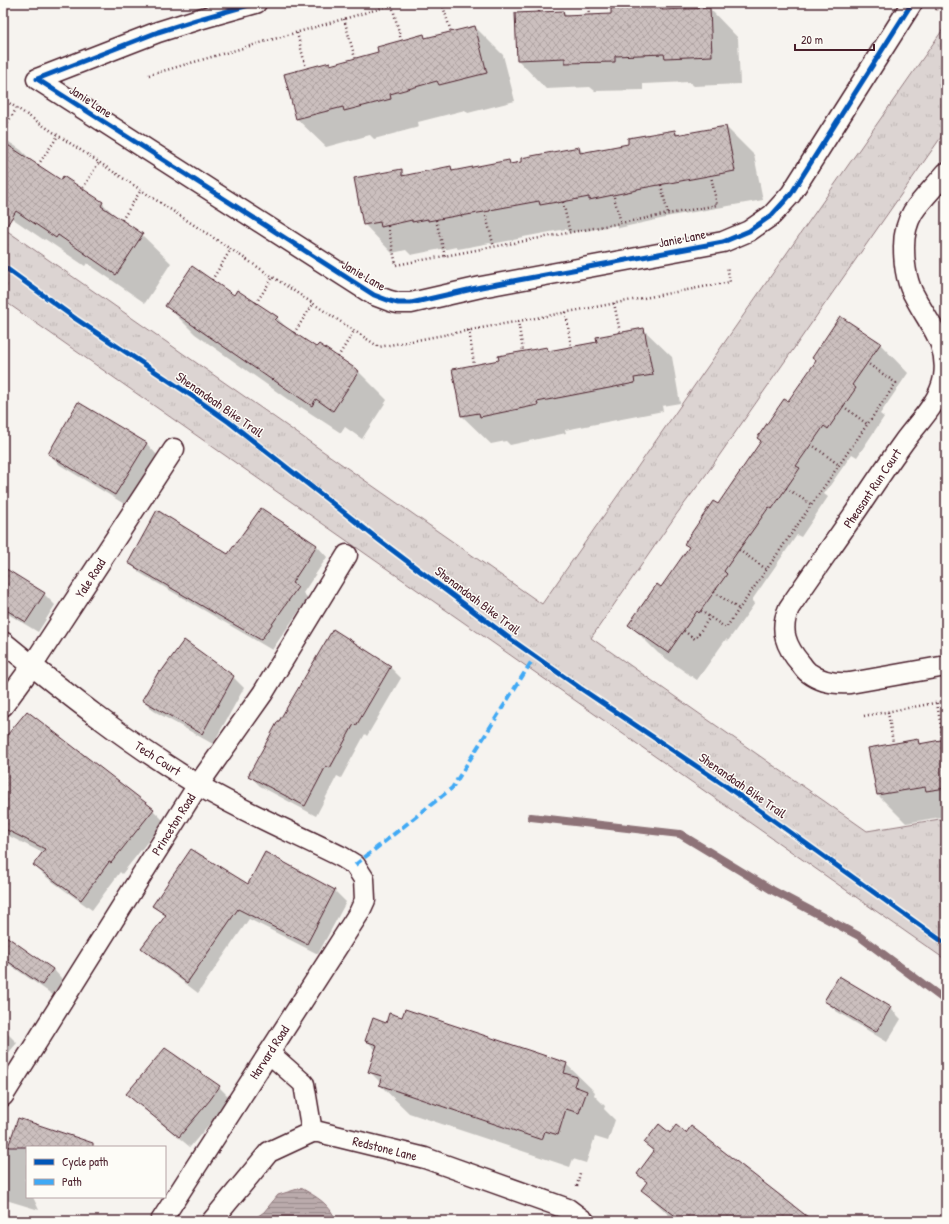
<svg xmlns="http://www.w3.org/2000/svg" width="949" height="1224" font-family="'Patrick Hand',sans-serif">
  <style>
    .grass { fill: url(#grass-tufts); stroke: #937a7e }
    .water { fill: url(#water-rules); stroke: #8e7378 }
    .shadow { fill: #0003; fill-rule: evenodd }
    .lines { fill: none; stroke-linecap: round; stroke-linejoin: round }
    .stream { stroke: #8e7378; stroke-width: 8 }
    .building { fill: url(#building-cross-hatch); stroke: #4a1f2b }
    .minor-casing { stroke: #4a1f2b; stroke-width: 23 }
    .path { stroke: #4a1f2b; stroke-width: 2.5; stroke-dasharray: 1 3; stroke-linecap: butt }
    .minor { stroke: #fdfcf7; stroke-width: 20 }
    .quiet { stroke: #3fa9f5; stroke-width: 4; stroke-dasharray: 8 4; stroke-linecap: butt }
    .cycleway-casing { stroke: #fdfcf7; stroke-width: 8 }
    .cycleway { stroke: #0057b8; stroke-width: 5 }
    .labels { text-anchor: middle; stroke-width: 3; stroke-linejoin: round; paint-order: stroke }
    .street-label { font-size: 13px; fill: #4a1f2b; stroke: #fdfcf7 }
  </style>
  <defs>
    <pattern id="grass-tufts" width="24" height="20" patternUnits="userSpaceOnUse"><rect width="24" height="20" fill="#dcd4d2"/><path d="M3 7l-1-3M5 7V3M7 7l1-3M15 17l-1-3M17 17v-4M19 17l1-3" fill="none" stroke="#beb6b4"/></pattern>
    <pattern id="water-rules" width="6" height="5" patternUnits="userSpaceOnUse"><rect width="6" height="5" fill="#bbabac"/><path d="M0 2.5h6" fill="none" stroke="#9a8b8c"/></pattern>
    <pattern id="building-cross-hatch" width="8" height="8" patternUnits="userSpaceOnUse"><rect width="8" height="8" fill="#cbbfbe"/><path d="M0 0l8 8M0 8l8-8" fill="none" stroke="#b0a4a3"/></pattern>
  </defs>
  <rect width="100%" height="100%" fill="#f6f3ef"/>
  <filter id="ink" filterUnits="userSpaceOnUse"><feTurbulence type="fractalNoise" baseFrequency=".025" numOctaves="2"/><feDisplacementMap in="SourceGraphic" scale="8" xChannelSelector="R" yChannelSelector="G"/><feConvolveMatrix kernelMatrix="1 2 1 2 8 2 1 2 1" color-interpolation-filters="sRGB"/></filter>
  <g filter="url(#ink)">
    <path class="grass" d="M946,25V130L705,476L676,515L591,638L867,831L946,818V960L3,300V228L542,604Z"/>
    <path class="water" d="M301,1188C317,1197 330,1204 336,1221H251L264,1212L278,1195Z"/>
    <g class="shadow">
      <path d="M662,7L666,11L710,9L738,38L740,84L694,86L689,82L643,84V90L595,91L590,87L546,89L518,60L516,14L563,12L568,17L612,15Z"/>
      <path d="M475,27L503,55L515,101L468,113L465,110L418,122L419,127L374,139L370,135L326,147L297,119L329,63L331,65L380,53L424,35L427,39Z"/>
      <path d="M726,127L754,155L763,200L665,217V218L619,228L616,225L586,231L585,230L569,233L566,229L518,238V239L491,244L490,243L458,249L456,247L442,250L441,249L411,255L406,250L392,253L364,224L401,171L406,176L451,167L455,172L509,161L512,165L579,148L584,153L629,145L675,131L679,135Z"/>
      <path d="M3,138L21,150L36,165L61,181L102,203L118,218L142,235L171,263L145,303L87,263L85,266L45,239L44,240L3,212Z"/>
      <path d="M237,292L277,318L290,331L317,349L319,345L359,372L387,400L362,439L345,427L341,433L301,407L300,408L195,334L167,306L234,296Z"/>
      <path d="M643,329L672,357L680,403L662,406L663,411L565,430L566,433L510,445L506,441L491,444L462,416L500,361L547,348L551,352L598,343Z"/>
      <path d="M880,344L908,373L880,414L884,417L857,457L852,454L824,494L828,497L801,537L797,535L752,600L755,603L728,641L726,639L697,680L658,653L630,625L661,589L690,548L685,544L718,505L788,402Z"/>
      <path d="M79,404L147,444L157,455L126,505L60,465L49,454Z"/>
      <path d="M261,509L317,546L327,557L303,593L308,598L272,650L140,573L129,562L229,556Z"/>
      <path d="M3,568L44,594L55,605L38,632L3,611Z"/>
      <path d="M390,667L401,678L367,736L365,734L341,778L337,776L316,816L260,786L249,775Z"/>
      <path d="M233,677L244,688L213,744L154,711L143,700Z"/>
      <path d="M27,712L153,810L164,821L122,874L120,872L92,910L45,876L34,865L43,853L3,833V749Z"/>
      <path d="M917,740L922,745L946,740V816L906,823L878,795L869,749Z"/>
      <path d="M266,853L335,891L346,902L318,954L249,919L198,993L153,959L142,948L166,917L153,905L248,885Z"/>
      <path d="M3,935L53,969L63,980L53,995L3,960Z"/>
      <path d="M825,1001L890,1008L901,1019L887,1042L836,1011Z"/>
      <path d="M387,1024L566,1064L595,1092L594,1095L605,1106L604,1109L615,1120L608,1141L595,1137L586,1163L573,1159L570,1167L409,1113L380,1085L381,1083L370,1072L377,1051L367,1041ZM574,1084H576L573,1092Z"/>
      <path d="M3,1029L17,1043L3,1059Z"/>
      <path d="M219,1087L230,1098L221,1110L190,1147L138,1104L127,1093Z"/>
      <path d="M18,1120L27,1147V1181L24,1178L27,1185V1197H33L39,1210L6,1200L3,1197V1166Z"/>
      <path d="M670,1134L812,1221H675L643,1190L648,1183L638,1174L655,1153L645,1143Z"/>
    </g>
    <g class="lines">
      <path class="stream" d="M531,817L680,834L772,890L859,936L946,1001"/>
    </g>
    <g class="building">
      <path d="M662,6V10L710,8L712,56L665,58L664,54L615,56V62L565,63V58L517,60L515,13L563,11L564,16L611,14V8Z"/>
      <path d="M475,26L487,73L439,85L437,81L390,94L391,99L344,111L343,107L296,119L284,74L330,62V65L378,52L377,47L424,34L425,38Z"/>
      <path d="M726,126L735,171L637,189V190L589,200V197L557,203V202L540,205L539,201L490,210V211L461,216V215L428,221V219L412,222V220L381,227L380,222L363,225L354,178L402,169V176L451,166L452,171L509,160L510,164L521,162V158L579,147L580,153L628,144V138L675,130L676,135Z"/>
      <path d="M3,142L61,180L63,176L103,202L101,206L143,234L116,275L58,235L56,238L16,211L3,232Z"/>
      <path d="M192,266L234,295L237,290L278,317L275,320L316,347L319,344L359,371L333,411L316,399L312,406L272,379V380L165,306Z"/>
      <path d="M840,316L881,343L852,385L856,388L828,429L824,426L796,466L800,468L772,509L769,507L724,571L727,574L699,613L697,611L668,653L628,625L657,584L661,587L689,547L684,544L713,501L718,504L761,441L757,438L784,399L788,401L816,361L812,358Z"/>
      <path d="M644,328L653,375L634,378L635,383L537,402L538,405L480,417L479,413L461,416L452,369L499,360L498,356L547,347L548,351L597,342L596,337Z"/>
      <path d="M78,402L147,443L115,495L48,454Z"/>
      <path d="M261,508L317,545L292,583L298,587L261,640L128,563L157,510L228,554Z"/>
      <path d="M3,567L45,593L26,622L3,608Z"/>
      <path d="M333,629L391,666L356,726L354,724L330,768L326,766L305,806L248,776L278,721H279Z"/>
      <path d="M184,640L234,676L202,734L142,700L159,671L161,672Z"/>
      <path d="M27,711L154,809L111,863L109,862L81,900L33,865L45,849L3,828V740Z"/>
      <path d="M918,739L919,744L946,739V788L926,791L925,787L877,795L868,748Z"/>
      <path d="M191,849L248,884L265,852L335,890L307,944L238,909L187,983L141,948L166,915L152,906Z"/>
      <path d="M3,934L53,969L42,985L3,958Z"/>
      <path d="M839,976L891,1007L876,1032L824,1001Z"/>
      <path d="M405,1009L567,1063L564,1073L577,1077L574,1086L587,1091L579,1113L566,1109L558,1135L545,1131L542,1140L379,1085L382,1076L368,1072L377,1045L365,1041L373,1018L386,1023L389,1013L402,1017Z"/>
      <path d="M165,1048L220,1086L210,1100L179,1137L126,1094Z"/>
      <path d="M18,1118L93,1143V1147H8Z"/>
      <path d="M659,1124L670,1133L676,1125L686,1133L691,1126L813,1221H682L641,1190L647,1182L637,1174L654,1151L644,1143Z"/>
    </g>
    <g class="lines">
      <g class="minor-casing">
        <g id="minor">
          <path d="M256,3L196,20L158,32L37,79L374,295L390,301L398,303H411L481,287L723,242L749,231L772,215L791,194L912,3"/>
          <path d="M946,173C936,185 922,199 913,212C907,222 904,236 904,247C904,265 906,282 915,297C929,325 949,343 944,377C939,404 918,422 903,443C890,461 877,480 865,498C840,535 814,571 789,608C779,630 786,647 801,664C803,667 806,671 809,673C821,682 836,684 850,683L946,666"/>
          <path d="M3,642C65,693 129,743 198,785C244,812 294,833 342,857L355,865L364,879L365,900L359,913L161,1221"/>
          <path d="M3,706L32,666L174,449"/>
          <path d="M269,1053L304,1084L312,1132"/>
          <path d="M3,1096L198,785L263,693L347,555"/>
          <path d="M212,1221L269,1152L312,1132H319L425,1158L568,1209L584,1221"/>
        </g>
      </g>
      <g class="path">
        <path d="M442,3L451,32"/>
        <path d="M539,3V12"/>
        <path d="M588,3L589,15"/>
        <path d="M637,3V7"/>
        <path d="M686,3V9"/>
        <path d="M392,5L401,40"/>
        <path d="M936,10L939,3"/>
        <path d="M344,19L355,58"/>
        <path d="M297,33L306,68"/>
        <path d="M149,75L399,3"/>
        <path d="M3,99L379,347L730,282L727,266"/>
        <path d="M3,129L17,108"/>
        <path d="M38,165L58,136"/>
        <path d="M661,185L668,214"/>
        <path d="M83,188L99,162"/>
        <path d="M614,197L621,223"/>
        <path d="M563,202L570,233"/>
        <path d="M486,216L494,247"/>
        <path d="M122,220L141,190"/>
        <path d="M436,220L445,256"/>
        <path d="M388,226L396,265L717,205L711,176"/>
        <path d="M212,280L231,249"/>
        <path d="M256,303L273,277"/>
        <path d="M614,303L620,332"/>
        <path d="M566,312L571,347"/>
        <path d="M518,321L523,351"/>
        <path d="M469,330L474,365"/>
        <path d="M294,333L313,304"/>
        <path d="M338,357L354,331"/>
        <path d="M843,406L867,424"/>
        <path d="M811,444L839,465"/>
        <path d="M786,488L812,505"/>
        <path d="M739,550L766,569"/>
        <path d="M714,592L739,609"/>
        <path d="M701,611L726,628L896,383L867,363"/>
        <path d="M684,631L695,639L710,617"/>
        <path d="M937,703L943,740"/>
        <path d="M888,712L893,743"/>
        <path d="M864,716L946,701"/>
        <path d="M577,1186L580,1173"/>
      </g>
      <use href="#minor" class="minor"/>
      <path class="quiet" d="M355,865L452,788L535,656"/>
      <g class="cycleway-casing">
        <g id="cycleway">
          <path d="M256,3L196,20L158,32L37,79L374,295L390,301L398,303H411L481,287L723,242L749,231L772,215L791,194L912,3"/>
          <path d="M3,266L76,319L195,398L229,422L379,540L509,638L580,688L723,784L904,914L946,944"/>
        </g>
      </g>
      <use href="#cycleway" class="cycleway"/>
    </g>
  </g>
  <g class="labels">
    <g class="street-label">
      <text transform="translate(91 101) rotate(33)" y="5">Janie Lane</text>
      <text transform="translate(682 238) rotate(-11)" y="5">Janie Lane</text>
      <text transform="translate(364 275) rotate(30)" y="5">Janie Lane</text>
      <text transform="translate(220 404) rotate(35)" y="5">Shenandoah Bike Trail</text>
      <text transform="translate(872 488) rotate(-56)" y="5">Pheasant Run Court</text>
      <text transform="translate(90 578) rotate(-57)" y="5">Yale Road</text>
      <text transform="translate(478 600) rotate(37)" y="5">Shenandoah Bike Trail</text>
      <text transform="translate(158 758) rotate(33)" y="5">Tech Court</text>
      <text transform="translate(743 785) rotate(35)" y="5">Shenandoah Bike Trail</text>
      <text transform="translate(173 824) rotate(-58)" y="5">Princeton Road</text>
      <text transform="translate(269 1052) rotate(-57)" y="5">Harvard Road</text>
      <text transform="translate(385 1148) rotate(14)" y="5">Redstone Lane</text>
    </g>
  </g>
  <rect width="949" height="1224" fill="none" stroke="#fdfcf7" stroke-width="16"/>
  <rect x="8" y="8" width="933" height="1208" fill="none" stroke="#4a1f2b" stroke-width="1.5" filter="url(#ink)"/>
  <rect x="26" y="1146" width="140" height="52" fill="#fdfcf7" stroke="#b5a4a5"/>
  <rect x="34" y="1159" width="20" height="6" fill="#0057b8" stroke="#b5a4a5"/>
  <text x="62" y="1166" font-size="12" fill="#4a1f2b">Cycle path</text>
  <rect x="34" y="1179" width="20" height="6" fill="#3fa9f5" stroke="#b5a4a5"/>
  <text x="62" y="1186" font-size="12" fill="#4a1f2b">Path</text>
  <path d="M795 44v6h79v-6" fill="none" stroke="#4a1f2b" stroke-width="2"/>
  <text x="801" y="44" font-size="12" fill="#4a1f2b" stroke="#fdfcf7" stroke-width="3" paint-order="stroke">20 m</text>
</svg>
